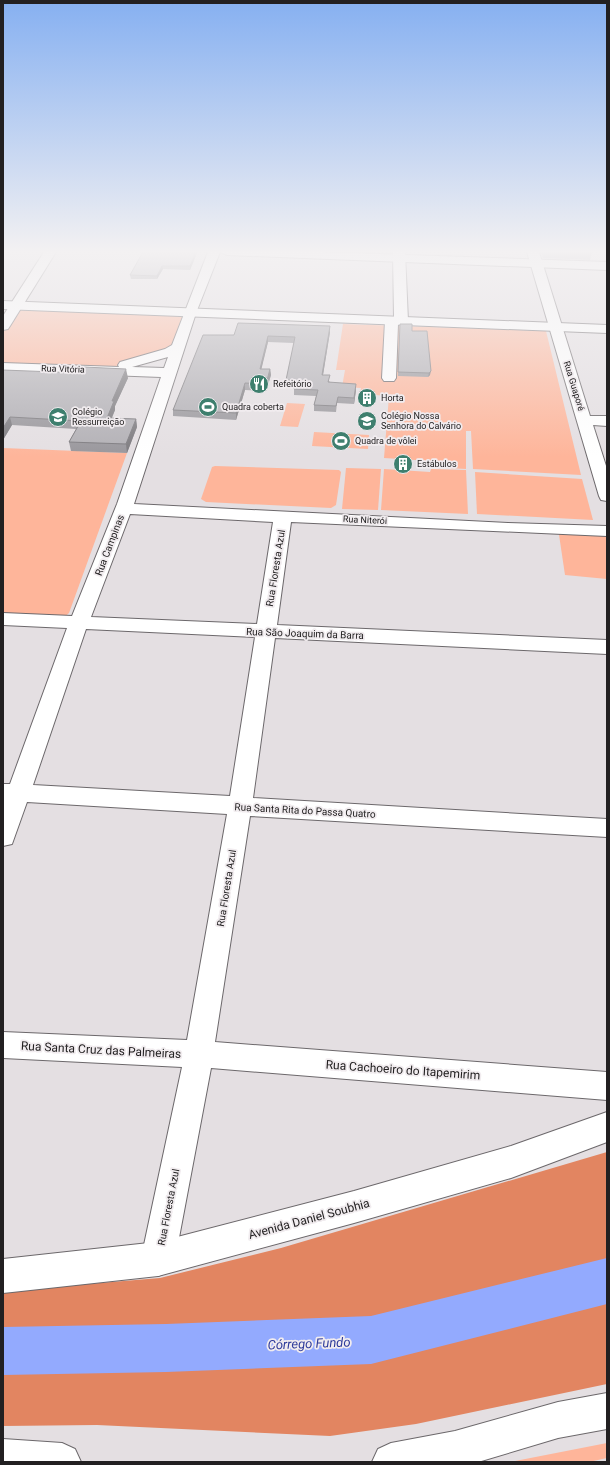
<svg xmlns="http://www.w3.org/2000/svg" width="610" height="1465" font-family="Roboto,sans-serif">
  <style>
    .green { fill: #feb59a }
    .forest { fill: #e28561 }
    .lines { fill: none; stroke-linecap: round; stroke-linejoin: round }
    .river { fill: #93aafe; fill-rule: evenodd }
    .minor-casing { stroke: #6c686b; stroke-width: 2 }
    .major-casing { stroke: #6c686b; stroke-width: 2 }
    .minor { fill: #fff; fill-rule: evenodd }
    .major { fill: #fff; fill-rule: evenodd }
    .wall { fill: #99979c }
    .shaded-wall { fill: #7d7b7f }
    .building { fill: #b2b0b5; stroke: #7d7b7f }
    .labels { text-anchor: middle; stroke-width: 3.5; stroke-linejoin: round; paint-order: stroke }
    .far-street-label { font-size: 9px; fill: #222021; stroke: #f1ecef }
    .far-poi-label { font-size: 9px; fill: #222021; stroke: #f1ecef; text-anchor: start }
    .street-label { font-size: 10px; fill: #222021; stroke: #f1ecef }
    .near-street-label { font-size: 12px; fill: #222021; stroke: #f1ecef }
    .near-water-label { font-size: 13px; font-style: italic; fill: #2e3b9b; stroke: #f1ecef }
  </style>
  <rect width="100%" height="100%" fill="#e4dfe2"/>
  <g class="green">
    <path d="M17,309L185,314L175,347L107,369L3,364V333Z"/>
    <path d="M343,324L546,331L581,475L473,469L471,431H466V469L431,467V461L384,458L389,396L360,394L361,388L342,387L345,370H336Z"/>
    <path d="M287,403L305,404L298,427L280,426Z"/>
    <path d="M314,432L369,435L368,449L312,446Z"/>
    <path d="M3,448L127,453L69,613L61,620L3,619Z"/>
    <path d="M215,466L339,470L341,472L336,505L331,508L206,502L201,499L212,467Z"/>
    <path d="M346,468L381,469L378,510L342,509Z"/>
    <path d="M384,469L430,472L431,469L466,470L468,514L381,510Z"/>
    <path d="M475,472L582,479L593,520L477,514Z"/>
    <path d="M558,528L607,531V579L565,575Z"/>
    <path d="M607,1443V1458L589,1462H510Z"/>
  </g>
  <path class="forest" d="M607,1152V1384L416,1424L330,1436L97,1425L3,1426V1291L160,1278L281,1248Z"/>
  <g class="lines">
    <path class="river" d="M607,1258V1304L371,1364L166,1372L3,1375V1327L166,1324L371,1316Z"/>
    <g class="minor-casing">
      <g id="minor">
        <path d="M44,252H56L10,326L8,329L3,330V316Z"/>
        <path d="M208,252H220L196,313L134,504L508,523L607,526V536L291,522L277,625L607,640V654L275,638L253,798L607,819V837L250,816L215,1042L607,1072V1100L211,1068L175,1259L170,1271L158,1276L146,1271L141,1259L182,1067L3,1058V1032L187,1040L227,814L27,802L12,844L3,846V784H10L67,628L3,625V613L72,616L117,504L161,377L3,371V363L119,367L118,365L120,362L165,349L172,345ZM168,357L164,368L132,367ZM130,514L273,522L257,624L91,617ZM86,629L255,637L230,796L33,785Z"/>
        <path d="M393,252H405L408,321L406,324H398L396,378L394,381H384L382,378L385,321L387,318H394Z"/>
        <path d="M527,252H539L590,416H607V426L593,425L607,469V501L601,500L599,496Z"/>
      </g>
    </g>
    <g class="major-casing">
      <g id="major">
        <path d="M221,252H322L607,262V270L227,255Z"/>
        <path d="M3,301L607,325V333L3,309Z"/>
        <path d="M607,1112V1142L511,1178L354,1223L158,1276L3,1293V1259L158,1242L354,1191L511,1146Z"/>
        <path d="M607,1393V1429L558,1438L478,1462H372L378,1449L391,1443L455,1431L558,1402Z"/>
        <path d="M3,1439L62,1443L75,1449L81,1462H3Z"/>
      </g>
    </g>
    <use href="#minor" class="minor"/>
    <use href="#major" class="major"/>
  </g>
  <g class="wall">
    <path d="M541,252H592L590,260L543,258Z"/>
    <path d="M197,253L190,270L163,269L157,279H131L130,275Z"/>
    <path d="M400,324L412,331L430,375L428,377L398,376Z"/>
    <path d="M330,332L323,375L330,382L356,390L354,404L337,403L336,412L314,411V405L316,396L294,395V387L286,386V380L294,343L268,342L261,369H270L271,375L266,391L245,390L236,420L173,416V410L234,335Z"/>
    <path d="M3,370L128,378L115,406V410L112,418L136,419L137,427L127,453L71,451L69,442L76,429L12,425L3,440Z"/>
  </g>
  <g class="shaded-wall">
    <path d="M196,252H197V253L190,270V266Z"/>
    <path d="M162,266L163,269L157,279V276Z"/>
    <path d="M330,326V332L322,381V375Z"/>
    <path d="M268,336V342L260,375V369Z"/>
    <path d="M126,369L128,378L115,406V410L108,426L107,418L112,401Z"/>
    <path d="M270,369L271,375L266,391V384Z"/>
    <path d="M431,371L430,375L428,377L429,373Z"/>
    <path d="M245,383V390L236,420V413Z"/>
    <path d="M356,384V390L354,404V398Z"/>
    <path d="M10,417L12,425L3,440V428Z"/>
    <path d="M136,419L137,427L127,453L126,444Z"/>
  </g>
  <g class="building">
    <path d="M143,252H196L190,266H162L157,276L130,275Z"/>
    <path d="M238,323L330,326L322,375H330L328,382L356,384L354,398L338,397L336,406L314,405L318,390L294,389L296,381L286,380L295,337L268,336L260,369H270L266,384L245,383L236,413L173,410L203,335H234Z"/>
    <path d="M400,324H412V331H427L431,371L429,373L398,372Z"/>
    <path d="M84,367L126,369L112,401H114L107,418L136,419L126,444L69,442L81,421L10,417L3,428V370L81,373Z"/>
  </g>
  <linearGradient id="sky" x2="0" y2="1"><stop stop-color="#86b0f1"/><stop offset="0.55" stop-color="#f3f1f2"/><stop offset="1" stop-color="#f3f1f2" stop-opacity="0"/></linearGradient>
  <rect width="610" height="457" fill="url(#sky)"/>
  <defs>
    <g id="restaurant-disc" transform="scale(1)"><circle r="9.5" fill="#3e7f6e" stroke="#f1ecef"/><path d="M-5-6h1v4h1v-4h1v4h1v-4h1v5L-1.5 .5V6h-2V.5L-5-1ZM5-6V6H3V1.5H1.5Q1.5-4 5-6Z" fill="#fff"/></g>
    <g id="building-disc" transform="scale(1)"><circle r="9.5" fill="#3e7f6e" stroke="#f1ecef"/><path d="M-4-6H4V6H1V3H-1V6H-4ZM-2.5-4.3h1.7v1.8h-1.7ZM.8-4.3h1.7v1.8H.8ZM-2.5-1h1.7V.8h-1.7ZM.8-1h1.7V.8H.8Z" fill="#fff"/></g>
    <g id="stadium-disc" transform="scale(1)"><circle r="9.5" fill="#3e7f6e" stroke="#f1ecef"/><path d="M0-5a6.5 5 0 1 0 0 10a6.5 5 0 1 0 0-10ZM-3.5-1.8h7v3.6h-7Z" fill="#fff"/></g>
    <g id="school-disc" transform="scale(1)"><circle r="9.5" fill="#3e7f6e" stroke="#f1ecef"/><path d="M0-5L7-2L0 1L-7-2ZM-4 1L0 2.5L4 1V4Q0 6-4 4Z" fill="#fff"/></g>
  </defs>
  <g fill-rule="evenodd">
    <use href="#restaurant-disc" x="259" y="384"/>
    <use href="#building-disc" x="367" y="398"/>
    <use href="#stadium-disc" x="208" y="407"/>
    <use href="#school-disc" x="58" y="417"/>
    <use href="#school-disc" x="367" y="421"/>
    <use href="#stadium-disc" x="341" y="441"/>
    <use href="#building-disc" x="403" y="464"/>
  </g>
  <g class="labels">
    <g class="far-street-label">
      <text transform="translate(63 369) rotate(2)" y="3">Rua Vitória</text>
      <text transform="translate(574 386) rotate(73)" y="3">Rua Guaporé</text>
      <text transform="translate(365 520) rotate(3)" y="3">Rua Niterói</text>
    </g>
    <g class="far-poi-label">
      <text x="273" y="387">Refeitório</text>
      <text x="381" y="401">Horta</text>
      <text x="222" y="410">Quadra coberta</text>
      <text x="72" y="415">Colégio<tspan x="72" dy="10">Ressurreição</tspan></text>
      <text x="381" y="419">Colégio Nossa<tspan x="381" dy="10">Senhora do Calvário</tspan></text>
      <text x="355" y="444">Quadra de vôlei</text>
      <text x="417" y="467">Estábulos</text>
    </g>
    <g class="street-label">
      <text transform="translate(109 545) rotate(-69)" y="4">Rua Campinas</text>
      <text transform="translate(275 568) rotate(-81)" y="4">Rua Floresta Azul</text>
      <text transform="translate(305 633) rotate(2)" y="4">Rua São Joaquim da Barra</text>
      <text transform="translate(305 810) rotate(3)" y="4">Rua Santa Rita do Passa Quatro</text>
      <text transform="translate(226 888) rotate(-81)" y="4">Rua Floresta Azul</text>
      <text transform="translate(168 1207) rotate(-79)" y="4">Rua Floresta Azul</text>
    </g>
    <g class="near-street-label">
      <text transform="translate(101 1050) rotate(3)" y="4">Rua Santa Cruz das Palmeiras</text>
      <text transform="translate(403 1070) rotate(4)" y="4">Rua Cachoeiro do Itapemirim</text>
      <text transform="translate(309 1219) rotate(-15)" y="4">Avenida Daniel Soubhia</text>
    </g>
    <g class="near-water-label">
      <text transform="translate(309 1343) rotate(-2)" y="5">Córrego Fundo</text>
    </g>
  </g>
  <rect width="610" height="1465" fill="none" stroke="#222021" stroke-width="8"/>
</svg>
